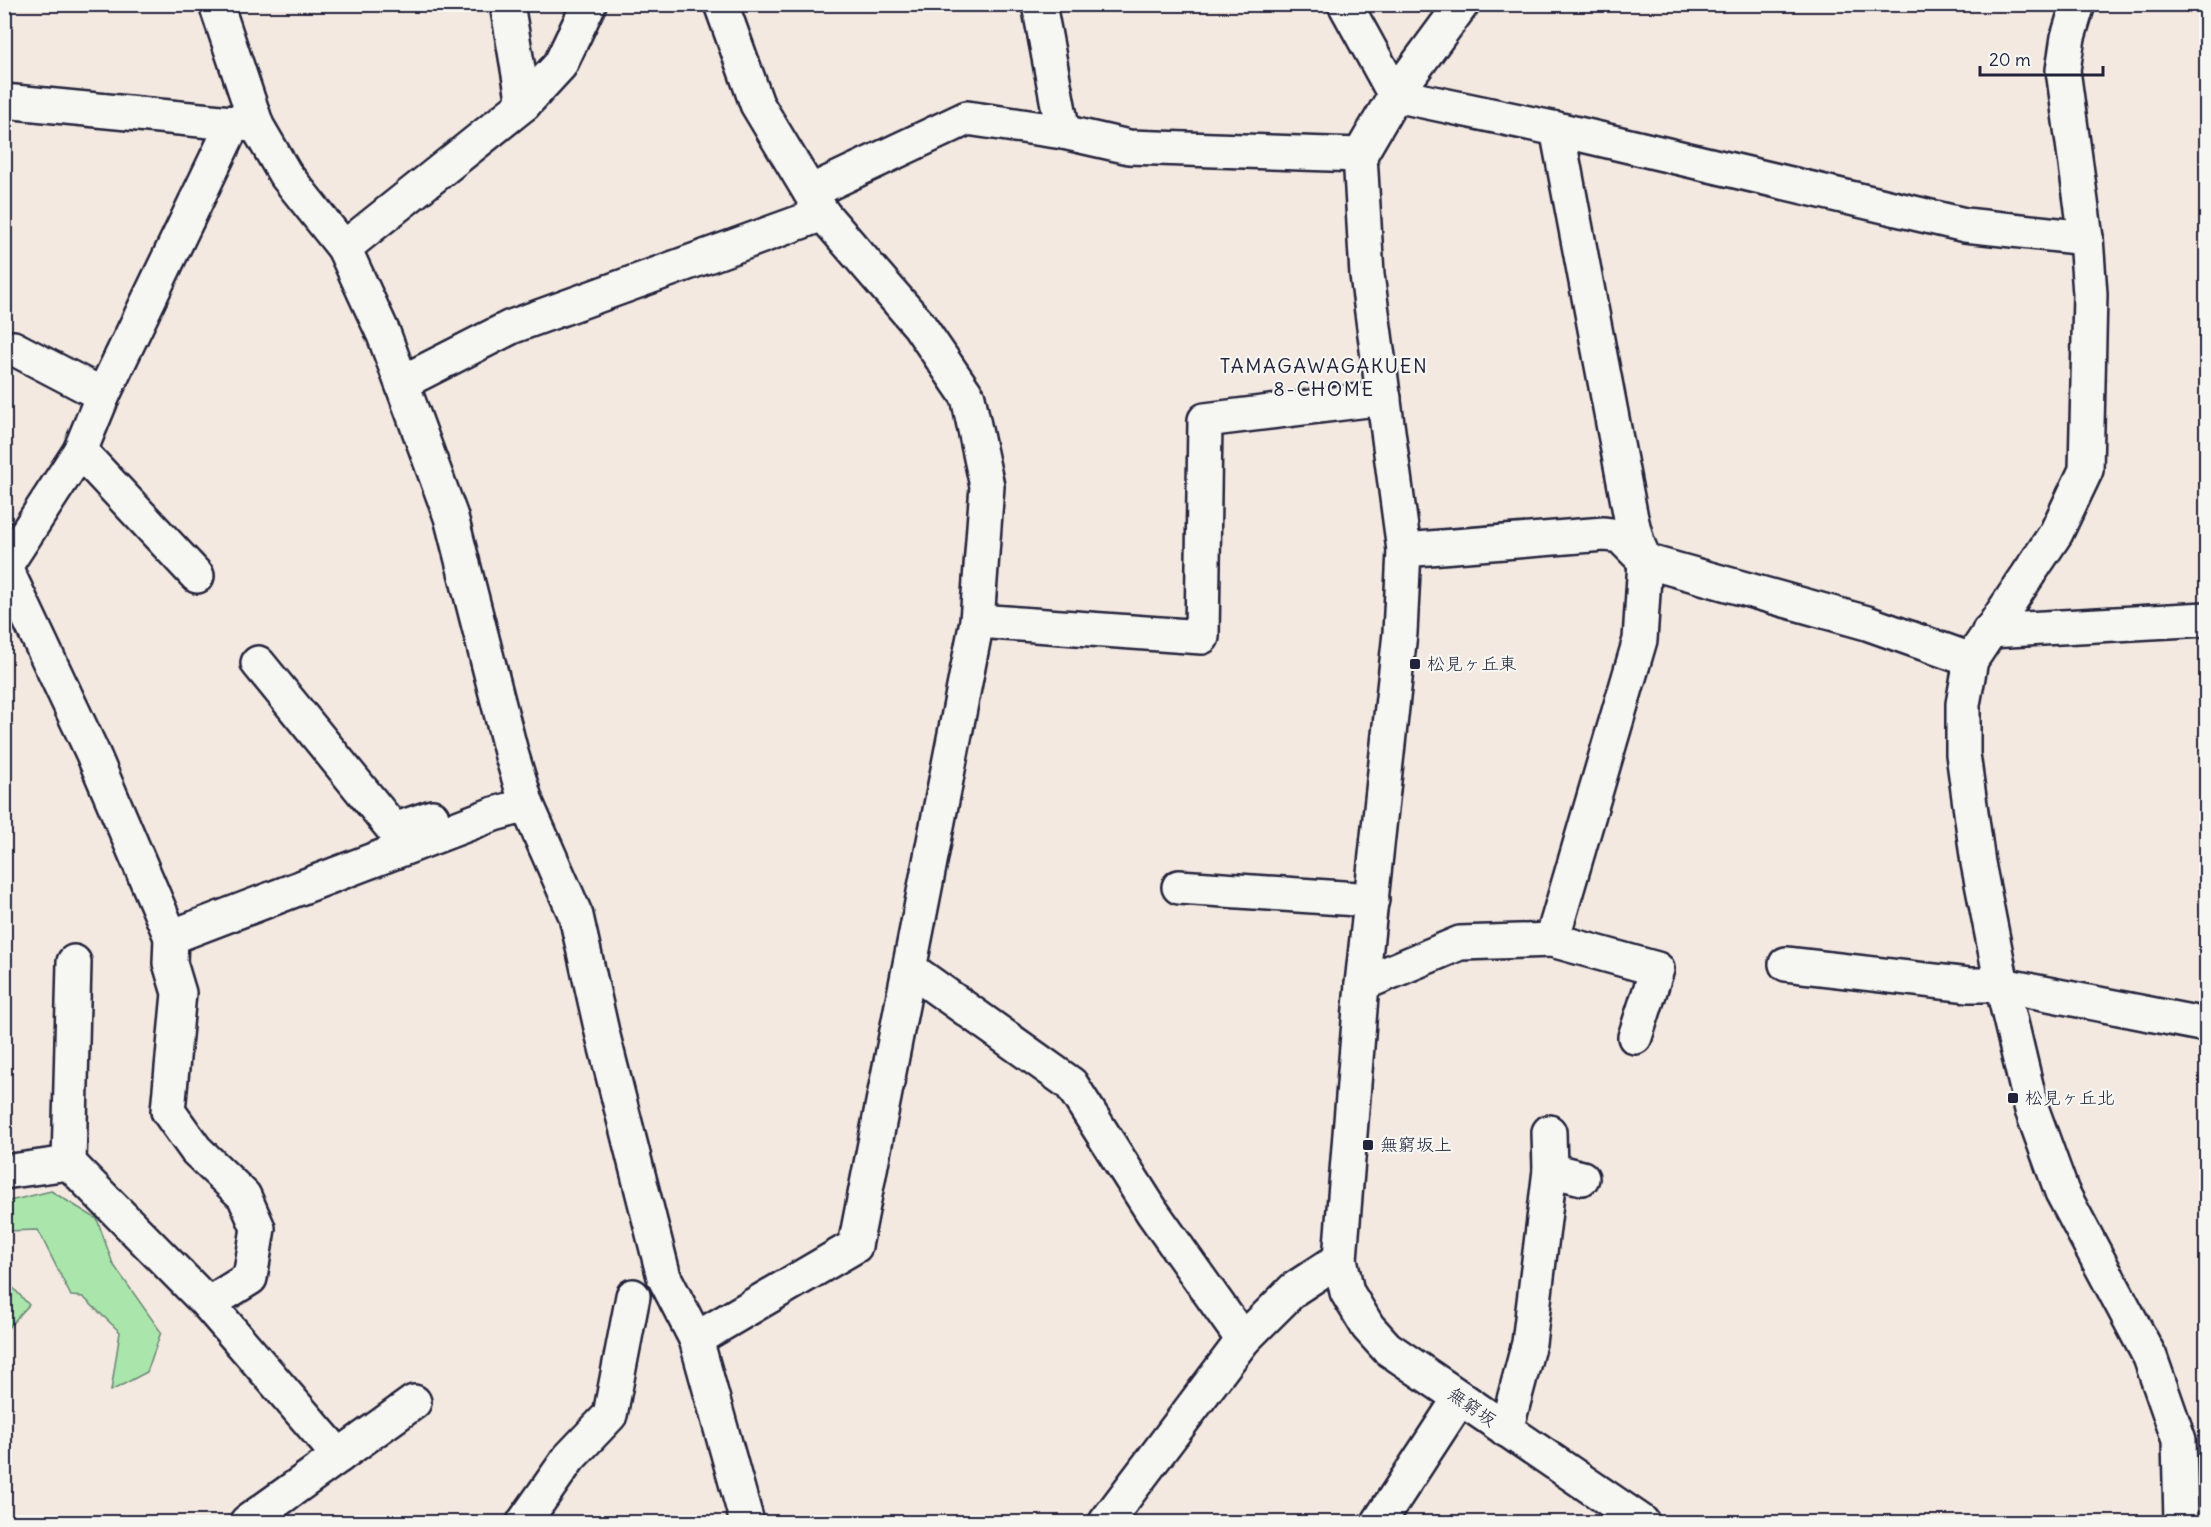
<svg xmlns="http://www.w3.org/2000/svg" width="2211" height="1527" font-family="Delius,'Klee One',sans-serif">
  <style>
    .green { fill: #aae6ab; stroke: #668473; stroke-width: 1.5 }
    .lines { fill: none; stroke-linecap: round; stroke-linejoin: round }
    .minor-casing { stroke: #22223b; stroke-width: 38 }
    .minor { stroke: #f6f6f2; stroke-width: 33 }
    .poi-dot { fill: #22223b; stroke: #f6f6f2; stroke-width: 2 }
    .labels { text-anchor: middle; stroke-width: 4.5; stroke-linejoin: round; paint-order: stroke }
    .poi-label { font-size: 18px; fill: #22223b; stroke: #f6f6f2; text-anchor: start }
    .street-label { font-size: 18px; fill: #22223b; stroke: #f6f6f2 }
    .neighbourhood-label { font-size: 20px; letter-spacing: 1.5px; fill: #22223b; stroke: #f6f6f2 }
  </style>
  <rect width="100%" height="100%" fill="#f4e9e1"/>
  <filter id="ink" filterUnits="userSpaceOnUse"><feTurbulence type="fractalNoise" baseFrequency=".0167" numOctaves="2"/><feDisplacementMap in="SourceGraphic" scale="12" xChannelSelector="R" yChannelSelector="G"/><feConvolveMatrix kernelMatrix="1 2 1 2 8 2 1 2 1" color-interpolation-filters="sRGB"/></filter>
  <g filter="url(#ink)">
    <g class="green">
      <path d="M51,1191L97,1219L113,1264L161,1332L147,1372L111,1391L120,1332L83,1297L71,1296L38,1230L5,1231V1202Z"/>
      <path d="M5,1279L29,1305L5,1331Z"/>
    </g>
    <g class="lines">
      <g class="minor-casing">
        <g id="minor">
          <path d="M216,4L257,126L285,174L344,248L384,335L451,517L512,756L527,805L576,916L602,1032L664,1277L696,1339L747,1522"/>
          <path d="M507,4L524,104"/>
          <path d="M1039,4L1063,132"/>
          <path d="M1345,4L1395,95L1557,129L1965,225L2086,238"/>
          <path d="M1462,4L1395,95L1360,155L1367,275L1404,550L1400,633L1362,984L1340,1259L1347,1292L1368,1327L1387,1348L1642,1522"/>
          <path d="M2078,4L2068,37L2063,70L2086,238L2090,294L2086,470L2056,533L1971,660L1963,704V754L1978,863L2002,985L2032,1110L2062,1192L2150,1357L2179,1440L2181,1522"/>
          <path d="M4,101L252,125"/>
          <path d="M810,192L967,118L1063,132L1129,147L1360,155"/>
          <path d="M344,248L524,104L560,65L589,4"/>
          <path d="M13,348L103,395"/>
          <path d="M403,382L511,327L823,214"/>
          <path d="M80,451L197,576"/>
          <path d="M1404,550L1604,534L1620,536L1645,561L1867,623L1971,660"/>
          <path d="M5,567L93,754L171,937"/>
          <path d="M4,568L80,451L103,395L234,122"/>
          <path d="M977,621L1202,637L1205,420L1384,398"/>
          <path d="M1989,631L2206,619"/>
          <path d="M258,663L394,830L432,817"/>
          <path d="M1179,887L1372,900"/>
          <path d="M1552,940L1657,969L1635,1037"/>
          <path d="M1786,964L1969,985H2002L2206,1025"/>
          <path d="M910,969L1071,1084L1153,1213L1243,1340"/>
          <path d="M1362,984L1460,943L1552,940L1640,640L1645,561L1637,542L1631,518L1557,129"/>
          <path d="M1549,1132L1550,1170L1582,1178"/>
          <path d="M69,1163L74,962"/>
          <path d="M4,1172L69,1163L208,1304L339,1456"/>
          <path d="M208,1304L250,1278L258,1228L244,1196L196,1150L168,1111L179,993L170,963L171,937L494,814L527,805"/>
          <path d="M696,1339L855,1246L977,621L987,486L968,397L919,325L823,214L757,104L721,4"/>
          <path d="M1506,1430L1529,1343L1550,1170"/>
          <path d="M247,1522L414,1402"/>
          <path d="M524,1522L569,1458L610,1415L633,1296"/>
          <path d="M1106,1522L1243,1340L1294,1289L1340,1259"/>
          <path d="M1379,1522L1460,1398"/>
        </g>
      </g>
      <use href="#minor" class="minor"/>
    </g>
  </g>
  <g class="poi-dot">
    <rect x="1409" y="658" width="12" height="12" rx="3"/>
    <rect x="2007" y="1092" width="12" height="12" rx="3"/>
    <rect x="1362" y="1139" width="12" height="12" rx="3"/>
  </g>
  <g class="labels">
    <g class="poi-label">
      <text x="1427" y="670">松見ヶ丘東</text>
      <text x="2025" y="1104">松見ヶ丘北</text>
      <text x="1380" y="1151">無窮坂上</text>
    </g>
    <g class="street-label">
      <text transform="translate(1472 1407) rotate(35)" y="6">無窮坂</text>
    </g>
    <g class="neighbourhood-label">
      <text x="1324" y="373">TAMAGAWAGAKUEN<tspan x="1324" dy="23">8-CHOME</tspan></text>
    </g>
  </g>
  <rect width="2211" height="1527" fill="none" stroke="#f6f6f2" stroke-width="24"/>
  <rect x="12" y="12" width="2187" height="1503" fill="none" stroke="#22223b" stroke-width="2" filter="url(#ink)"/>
  <path d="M1980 66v9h123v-9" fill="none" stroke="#22223b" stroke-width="3"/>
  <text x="1989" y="66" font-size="18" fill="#22223b" stroke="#f6f6f2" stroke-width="4.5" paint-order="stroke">20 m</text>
</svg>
